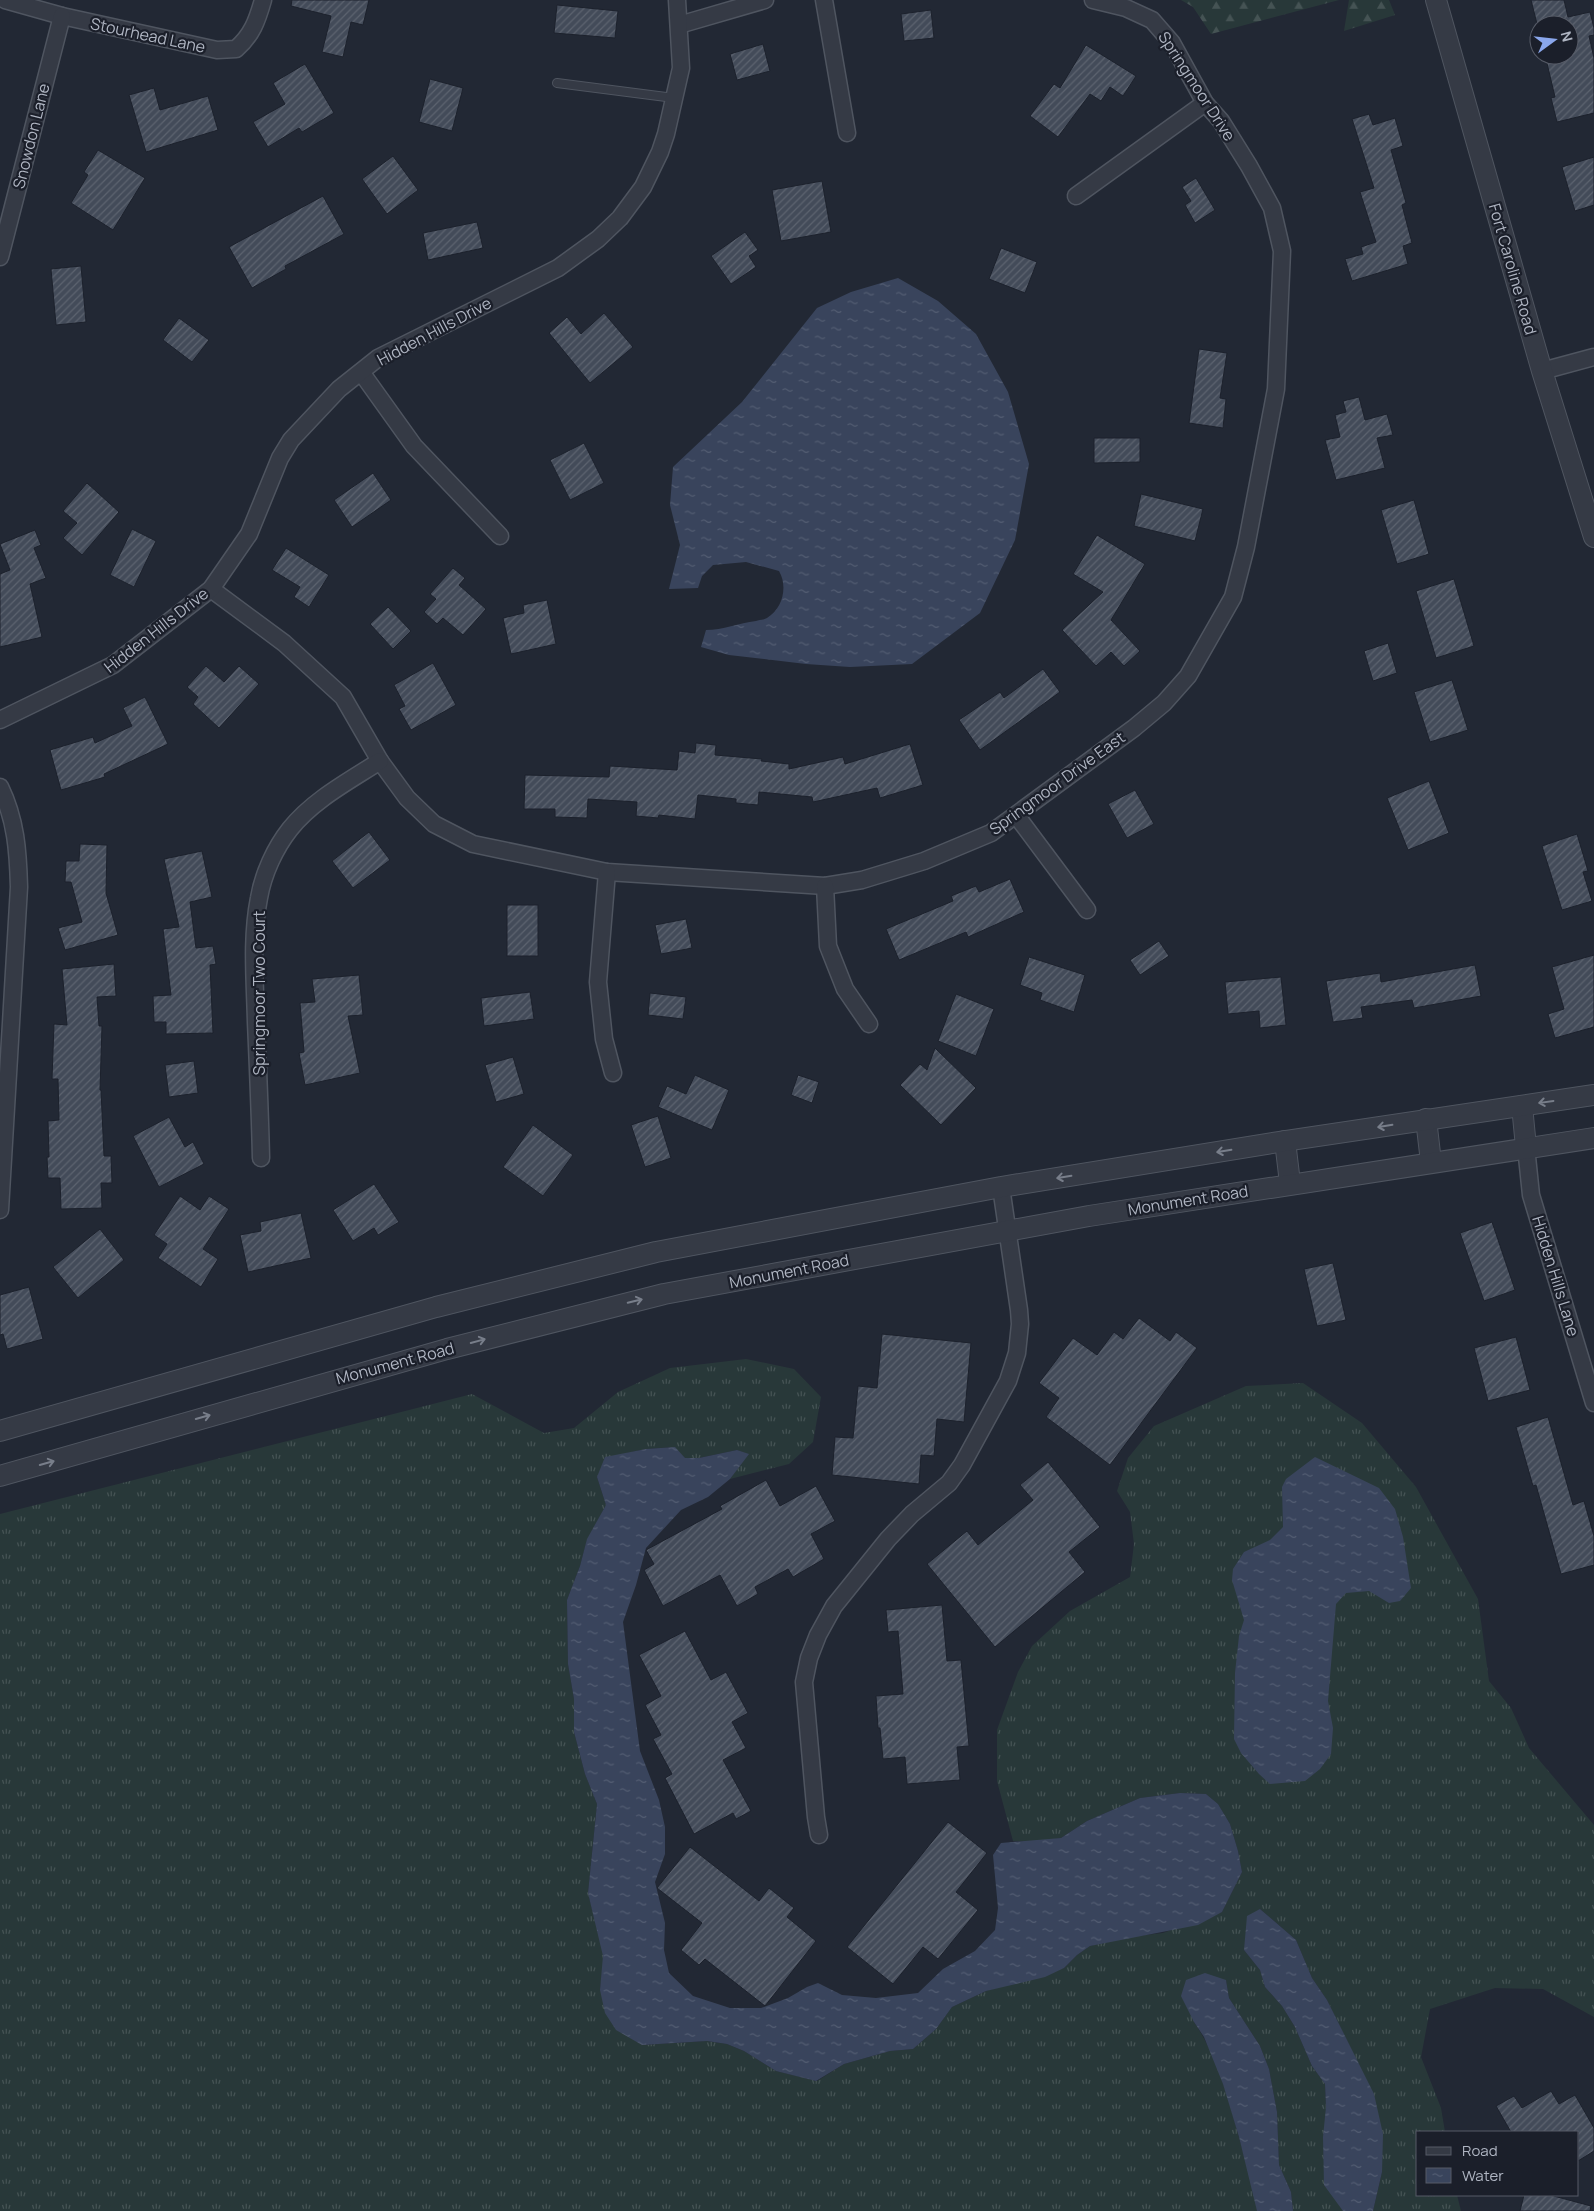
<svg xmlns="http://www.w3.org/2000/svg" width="1594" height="2211" font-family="Manrope,sans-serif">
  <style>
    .grass { fill: url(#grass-tufts) }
    .forest { fill: url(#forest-firs) }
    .water { fill: url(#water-ripples) }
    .building { fill: url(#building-hatch); stroke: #1c212c }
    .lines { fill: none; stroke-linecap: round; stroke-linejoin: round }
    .service-casing { stroke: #4f5560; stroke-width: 10 }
    .minor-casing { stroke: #4f5560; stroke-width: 19 }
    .tertiary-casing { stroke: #4f5560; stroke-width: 22 }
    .service { stroke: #353a45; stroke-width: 8 }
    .minor { stroke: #353a45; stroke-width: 16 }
    .tertiary { stroke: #353a45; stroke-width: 20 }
    .oneway { stroke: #787e8a }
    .labels { text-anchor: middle; stroke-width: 4.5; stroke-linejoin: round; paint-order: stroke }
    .street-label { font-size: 16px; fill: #afb5c2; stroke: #1b1f2a }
  </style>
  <defs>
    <pattern id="grass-tufts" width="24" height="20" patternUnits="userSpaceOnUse" patternTransform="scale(1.25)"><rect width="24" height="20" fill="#283839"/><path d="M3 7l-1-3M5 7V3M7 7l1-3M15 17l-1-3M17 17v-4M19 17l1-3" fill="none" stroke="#455354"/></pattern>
    <pattern id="forest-firs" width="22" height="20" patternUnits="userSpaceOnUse" patternTransform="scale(1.25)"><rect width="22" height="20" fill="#283839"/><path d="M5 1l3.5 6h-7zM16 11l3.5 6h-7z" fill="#455354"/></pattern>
    <pattern id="water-ripples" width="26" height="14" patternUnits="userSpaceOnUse" patternTransform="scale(1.25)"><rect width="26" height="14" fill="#39445c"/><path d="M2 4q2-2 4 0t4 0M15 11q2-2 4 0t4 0" fill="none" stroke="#535d72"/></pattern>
    <pattern id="building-hatch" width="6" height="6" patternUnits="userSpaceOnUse" patternTransform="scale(1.25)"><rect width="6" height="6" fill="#434b59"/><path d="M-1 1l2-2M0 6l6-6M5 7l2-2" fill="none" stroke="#5c636f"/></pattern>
  </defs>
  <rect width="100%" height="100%" fill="#222834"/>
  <path class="grass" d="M746,1359L794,1369L821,1397L813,1442L789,1464L730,1479L748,1454L737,1450L699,1458H685L674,1447L646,1449L627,1453L597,1477L606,1505L587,1540L580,1566L567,1600L568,1664L574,1699V1732L585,1774L597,1804L588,1893L604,1956L600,1990L642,2045L707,2041L727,2044L744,2051L776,2071L817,2081L844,2064L890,2051L913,2049L936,2029L952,2007L986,1991L1064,1968L1077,1955L1090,1946L1129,1937L1163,1933L1222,1912L1242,1872L1238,1851L1230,1824L1218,1804L1206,1794L1180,1793L1140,1798L1087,1821L1061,1838L1034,1842L1013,1841L997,1781V1730L1018,1672L1032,1646L1070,1611L1130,1577L1134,1544L1130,1512L1117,1491L1128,1458L1154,1426L1246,1386L1303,1383L1362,1423L1416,1487L1478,1599L1489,1681L1511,1708L1529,1748L1594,1825V2017L1543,1989L1495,1988L1430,2009L1421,2057L1441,2108L1445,2132H1418V2195H1457L1461,2211H1373L1382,2172L1352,2051L1327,2000L1312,1978L1296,1940L1260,1909L1244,1950L1260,1970L1265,1987L1282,2006L1295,2027L1312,2066L1325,2084L1326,2107L1343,2211H1293L1291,2192L1279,2165L1277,2112L1269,2069L1260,2046L1229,1998L1226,1980L1194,2022C1221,2062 1232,2113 1245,2159C1249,2176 1256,2193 1257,2211H0V1514L472,1394L544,1433L574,1428L618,1392L670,1368Z"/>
  <g class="forest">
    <path d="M1181,0H1339L1211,34L1193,7Z"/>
    <path d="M1349,0H1389L1395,15L1344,31Z"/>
  </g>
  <g class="water">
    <path d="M898,278L938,301L976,334L1008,392L1029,464L1015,540L980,613L912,664L850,667L806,664L729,655L701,647L706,630C723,630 739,623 756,621C759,620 764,620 767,618C783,609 788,586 779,571L746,562L713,565L702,576L698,588L669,589L680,545L670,505L673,467L742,402L817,308L851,292Z"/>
    <path d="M675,1447L685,1458H699L737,1450L749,1454L730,1479L708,1497L681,1510L646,1548L636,1585L623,1622L640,1751L659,1800L665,1827V1854L655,1882L665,1923L664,1950L669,1973L693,1996L730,2008H761L788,1998L807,1987L818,1983L842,1995L876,1998L918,1993L943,1969L975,1951L995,1930L998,1908L993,1855L1001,1843L1061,1838L1087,1821L1140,1798L1180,1793L1206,1794L1218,1804L1230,1824L1238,1851L1242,1872L1222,1912L1198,1925L1090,1946L1077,1955L1064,1968L1045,1977L986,1991L952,2007L936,2029L913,2049L890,2051L844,2064L816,2081L776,2071L744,2051L727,2044L707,2041L642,2045L616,2030L605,2013L600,1990L603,1956L588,1893L597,1804L585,1774L574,1732V1699L568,1664L567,1600L580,1566L587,1539L606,1505L597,1477L605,1457L646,1449Z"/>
    <path d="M1315,1457L1379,1488L1395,1509L1403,1537L1411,1588L1400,1601L1389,1603L1369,1591L1346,1593L1336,1604L1328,1701L1333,1728L1331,1754L1320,1769L1305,1781L1270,1784L1259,1774L1241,1753L1234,1739L1235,1673L1239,1636L1244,1620L1232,1580L1233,1569L1244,1552L1270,1540L1283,1527L1282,1487L1286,1479Z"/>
    <path d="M1260,1909L1296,1940L1312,1978L1327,2000L1374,2094L1383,2134L1382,2172L1373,2211H1343L1324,2185L1323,2137L1326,2107L1325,2084L1312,2066L1295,2027L1282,2006L1265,1987L1260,1970L1244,1950L1247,1916Z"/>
    <path d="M1205,1973L1226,1980L1229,1998L1260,2046L1269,2069L1277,2112L1279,2165L1291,2192L1293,2211H1257L1239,2137L1223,2084L1204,2037L1194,2022L1181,1996L1186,1980Z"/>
  </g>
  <g class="building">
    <path d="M292,0H369L363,25L351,22L343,57L322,52L331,16L291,6Z"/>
    <path d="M1531,0H1564L1568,17L1590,12L1594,28V35L1589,36L1594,58V113L1557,122L1551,98L1555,97L1545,55H1569V25H1539V32Z"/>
    <path d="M557,5L618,11L615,38L554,33Z"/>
    <path d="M931,10L934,38L904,41L901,14Z"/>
    <path d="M763,44L770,71L737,80L730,54Z"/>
    <path d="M1086,45L1136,76L1123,96L1110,87L1101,101L1090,94L1058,137L1030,116L1054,84L1060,88Z"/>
    <path d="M305,64L334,113L302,132L299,128L268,147L253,122L285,104L273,83Z"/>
    <path d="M430,79L463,88L452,131L419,122Z"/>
    <path d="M154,88L160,110L208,96L218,130L146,152L129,95Z"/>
    <path d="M1369,114L1373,125L1395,118L1403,146L1391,150L1406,203L1402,205L1412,243L1403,246L1408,264L1352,281L1345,259L1363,254L1361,247L1376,242L1360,192L1374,188L1352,119Z"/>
    <path d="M98,150L145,178L113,230L71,203L88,175L84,172Z"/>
    <path d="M393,156L418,190L387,214L362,179Z"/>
    <path d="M1594,157V205L1575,211L1562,167Z"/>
    <path d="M1196,178L1215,210L1195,223L1185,205L1191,201L1182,187Z"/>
    <path d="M822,181L831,232L781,241L772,190Z"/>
    <path d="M323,196L344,234L285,266L286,269L252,288L229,247Z"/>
    <path d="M477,222L483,248L428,260L423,233Z"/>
    <path d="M745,232L758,250L749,256L756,267L731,284L711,256Z"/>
    <path d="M1001,248L1037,262L1025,293L989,279Z"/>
    <path d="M81,266L86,322L56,325L51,269Z"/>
    <path d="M604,313L633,347L590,383L549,333L567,317L581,334Z"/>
    <path d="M179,318L209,340L192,362L163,340Z"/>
    <path d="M1199,349L1227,353L1220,398L1226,399L1223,428L1189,423Z"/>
    <path d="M1359,397L1365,420L1387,414L1393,435L1377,438L1385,468L1336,480L1325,440L1340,437L1335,415L1346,412L1343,401Z"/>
    <path d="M1094,438H1140V462L1094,463Z"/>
    <path d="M584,443L604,483L570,500L550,460Z"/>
    <path d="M373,473L391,500L352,527L334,500Z"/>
    <path d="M87,483L119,512L82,555L63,538L77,523L63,511Z"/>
    <path d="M1141,494L1203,509L1195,541L1134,526Z"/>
    <path d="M1414,500L1429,554L1397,564L1381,510Z"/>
    <path d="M132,529L156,541L134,587L110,575Z"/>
    <path d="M35,530L41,545L34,548L46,578L30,584L42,637L0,647V574L10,570L0,544Z"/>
    <path d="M1097,535L1145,564L1111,620L1140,651L1124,666L1111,652L1096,666L1062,630L1103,592L1073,574Z"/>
    <path d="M286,548L329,575L309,607L294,597L300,587L272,570Z"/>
    <path d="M453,568L465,578L459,585L486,609L463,635L443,618L437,624L424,612L436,599L430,594Z"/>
    <path d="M1454,579L1474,646L1436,658L1416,591Z"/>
    <path d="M547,600L556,644L511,654L503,618L524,613L523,605Z"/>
    <path d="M388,607L411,631L393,649L370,624Z"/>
    <path d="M1388,643L1397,673L1373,681L1364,651Z"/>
    <path d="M433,663L456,705L411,730L399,709L405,706L394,685Z"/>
    <path d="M206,666L224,682L239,666L259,684L219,728L193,704L198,697L187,687Z"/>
    <path d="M1043,669L1060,692L980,750L959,720L1000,692L1004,698Z"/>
    <path d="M1452,680L1468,730L1430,742L1414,692Z"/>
    <path d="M145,697L168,744L104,774L105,777L61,790L50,750L93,737L95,743L132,726L123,708Z"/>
    <path d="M696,743L716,745L715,755L762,759L761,761L789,764V769L843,757L845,764L910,744L923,785L880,798L877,788L813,802L812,797L759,792L758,805L736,803V799L698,795L695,819L659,815L658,818L636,816L637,802L588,799L587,818L555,817V809H524L525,775L609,777L610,766L677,770L679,751L695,753Z"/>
    <path d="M1429,781L1449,833L1408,850L1387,798Z"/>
    <path d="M1135,790L1154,824L1127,838L1108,804Z"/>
    <path d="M369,832L390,860L353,888L332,861Z"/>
    <path d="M1577,834L1588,871L1583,872L1592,901L1562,910L1542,846Z"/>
    <path d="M80,844L107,845L106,893L118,935L65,950L58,928L82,922L71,882H65L66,861H79Z"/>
    <path d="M202,851L212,897L190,902L196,948L213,946L216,964L210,965L213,1033L166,1034V1022H154L153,996L171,995L163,929L179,927L164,859Z"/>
    <path d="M1010,879L1024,912L968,937L966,932L899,960L886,929L953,901L951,896L976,886L979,892Z"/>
    <rect x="507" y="905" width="31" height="51"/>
    <path d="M686,919L692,948L661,954L655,925Z"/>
    <path d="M1159,941L1169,956L1140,975L1130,960Z"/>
    <path d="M1594,955V1027L1555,1038L1548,1014L1564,1009L1552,967Z"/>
    <path d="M1029,957L1085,975L1074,1012L1040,1000L1042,993L1020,985Z"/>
    <path d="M114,964L116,996L97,997L99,1026H102L100,1090H101L104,1156H111L112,1183H101L102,1208L61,1209L60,1178H48L47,1157H49L48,1121L59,1120L58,1079H52L54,1024L67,1025L62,969Z"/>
    <path d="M1475,965L1481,996L1414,1008L1412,1000L1361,1007L1363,1018L1333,1022L1326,981L1380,973L1381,982Z"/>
    <path d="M359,975L363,1015L348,1016L360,1073L305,1085L299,1053L304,1052L300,1003L315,1002L312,979Z"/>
    <path d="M1281,977L1286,1025L1260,1028L1259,1011L1228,1014L1225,982Z"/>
    <path d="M530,992L534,1019L484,1026L481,998Z"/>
    <path d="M650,993L686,997L683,1019L648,1015Z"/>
    <path d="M956,994L994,1009L976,1056L938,1041Z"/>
    <path d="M935,1048L976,1088L941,1125L900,1085L920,1064L927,1070Z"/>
    <path d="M513,1057L524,1094L496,1102L485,1065Z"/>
    <path d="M194,1061L198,1093L169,1097L165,1065Z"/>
    <path d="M695,1075L729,1090L712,1130L658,1107L667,1086L686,1094Z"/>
    <path d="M798,1075L819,1082L812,1103L791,1095Z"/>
    <path d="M658,1116L671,1158L645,1167L631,1125Z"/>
    <path d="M169,1117L185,1147L193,1142L204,1164L159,1187L133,1136Z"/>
    <path d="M533,1125L573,1155L543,1196L503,1167Z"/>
    <path d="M374,1184L399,1222L378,1235L374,1228L353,1241L333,1210Z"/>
    <path d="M180,1196L200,1210L209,1196L229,1209L203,1249L218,1259L201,1287L158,1258L167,1244L154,1235Z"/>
    <path d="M301,1213L311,1258L248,1272L240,1235L261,1231L260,1222Z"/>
    <path d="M1492,1222L1515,1290L1484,1301L1460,1233Z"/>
    <path d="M100,1229L124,1260L78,1298L53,1267Z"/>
    <path d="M1333,1263L1346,1320L1317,1326L1304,1269Z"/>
    <path d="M29,1287L43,1339L7,1349L3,1334L0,1335V1295Z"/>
    <path d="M1139,1318L1170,1341L1176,1332L1197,1348L1110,1465L1046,1417L1059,1398L1039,1383L1073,1338L1097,1355L1114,1332L1123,1339Z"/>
    <path d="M882,1334L971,1343L964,1422L937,1419L934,1456L921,1455L919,1484L832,1475L835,1437L853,1438L858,1386L877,1388Z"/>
    <path d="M1516,1337L1530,1390L1488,1401L1474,1348Z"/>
    <path d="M1548,1417L1573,1505L1584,1501L1594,1536V1565L1561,1574L1536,1485L1533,1486L1516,1427Z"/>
    <path d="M1048,1462L1100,1527L1069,1552L1085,1572L995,1647L927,1564L967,1531L978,1545L1033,1500L1020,1485Z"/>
    <path d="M766,1480L780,1506L816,1486L835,1521L811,1534L824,1559L793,1577L788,1569L755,1587L758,1594L737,1606L720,1575L663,1606L644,1570L654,1564L646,1550L722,1509L720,1506Z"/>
    <path d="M942,1605L947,1661L961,1660L969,1746L957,1747L960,1780L907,1784L905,1757L883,1759L880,1728H878L876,1696L903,1694L898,1631L888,1632L886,1610Z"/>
    <path d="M685,1631L711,1680L726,1672L748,1713L732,1722L746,1748L723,1760L751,1811L736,1819L733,1813L694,1834L665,1778L672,1774L653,1739L661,1735L645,1705L661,1696L639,1655Z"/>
    <path d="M948,1822L987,1853L956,1892L978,1910L938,1959L923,1947L893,1984L847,1947Z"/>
    <path d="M690,1847L759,1901L769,1888L794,1908L787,1917L816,1941L765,2006L705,1959L699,1965L681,1950L702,1923L657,1888Z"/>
    <path d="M1551,2091L1559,2104L1575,2095L1594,2128V2151L1578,2161V2132H1511L1496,2106L1514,2096L1522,2108Z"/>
    <path d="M1524,2195H1550L1591,2206L1590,2211H1520Z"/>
  </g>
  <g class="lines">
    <g class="service-casing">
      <path id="service" d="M557,83L674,98"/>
    </g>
    <g class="minor-casing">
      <g id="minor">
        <path d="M5,0L62,16L217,50L236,49C252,35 257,21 263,0"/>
        <path d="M824,0L847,133"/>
        <path d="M679,25L765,0"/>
        <path d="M1076,196L1205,103"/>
        <path d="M0,257L62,16"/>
        <path d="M1542,371L1594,357"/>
        <path d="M361,372L414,446L500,536"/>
        <path d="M211,589L284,643L343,697L380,761L407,798L434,824L473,844L607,872L825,886L862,880L924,861L991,833L1134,728L1164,703L1188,676L1233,597L1246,547L1276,389L1282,251L1272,208L1249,166L1221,121L1205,103L1172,43L1152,20L1126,8L1093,0"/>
        <path d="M0,720L113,665L211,589L249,534L280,458L291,440L339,389L378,358L558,268L598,239L620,218L643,187L660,152L666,134L681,68L677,0"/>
        <path d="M0,787C16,820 18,851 19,887L0,1210"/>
        <path d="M1016,815L1087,910"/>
        <path d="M607,872L598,982L604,1039L613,1073"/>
        <path d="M825,886L828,946L845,989L869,1024"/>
        <path d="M1526,1147L1531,1195L1594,1403"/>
        <path d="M261,1158C260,1113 258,1068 256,1022C255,981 251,938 259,898C263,874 275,848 290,829C313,800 349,781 380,761"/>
        <path d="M819,1835L816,1817L804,1682L809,1658L818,1635L834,1606L888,1539L912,1514L949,1483L962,1465L1008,1381L1017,1353L1020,1324L1019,1310L1001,1187"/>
      </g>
    </g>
    <g class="tertiary-casing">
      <g id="tertiary">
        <path d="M1436,0L1542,371L1594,537"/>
        <path d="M1522,1106L1526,1147"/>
        <path d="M1426,1119L1431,1162"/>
        <path d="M1285,1141L1290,1183"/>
        <path d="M0,1431L436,1307L656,1252L1001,1187L1285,1141L1594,1095"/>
        <path d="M0,1476L447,1349L664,1294L1089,1216L1594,1138"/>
      </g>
    </g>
    <use href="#service" class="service"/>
    <use href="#minor" class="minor"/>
    <use href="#tertiary" class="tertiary"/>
  </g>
  <defs><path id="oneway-shaft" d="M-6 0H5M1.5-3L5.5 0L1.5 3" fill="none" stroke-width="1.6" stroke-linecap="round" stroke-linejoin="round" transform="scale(1.25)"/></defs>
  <g class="oneway">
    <use href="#oneway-shaft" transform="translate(1546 1102) rotate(172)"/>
    <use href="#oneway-shaft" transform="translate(1385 1126) rotate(171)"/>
    <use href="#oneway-shaft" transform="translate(1224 1151) rotate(171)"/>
    <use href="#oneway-shaft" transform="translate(1064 1177) rotate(171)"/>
    <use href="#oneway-shaft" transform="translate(635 1301) rotate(-14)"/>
    <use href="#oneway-shaft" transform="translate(478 1341) rotate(-15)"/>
    <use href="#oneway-shaft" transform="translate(203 1417) rotate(-16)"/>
    <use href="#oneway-shaft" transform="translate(47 1463) rotate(-16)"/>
  </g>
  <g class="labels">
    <g class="street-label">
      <text transform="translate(148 35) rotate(12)" y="6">Stourhead Lane</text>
      <text transform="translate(1197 86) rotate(57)" y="6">Springmoor Drive</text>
      <text transform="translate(31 136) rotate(-76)" y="6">Snowdon Lane</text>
      <text transform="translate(1513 269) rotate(74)" y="6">Fort Caroline Road</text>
      <text transform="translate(434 331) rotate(-28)" y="6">Hidden Hills Drive</text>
      <text transform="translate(156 630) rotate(-38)" y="6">Hidden Hills Drive</text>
      <text transform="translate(1057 783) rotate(-36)" y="6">Springmoor Drive East</text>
      <text transform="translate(259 993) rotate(-90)" y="6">Springmoor Two Court</text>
      <text transform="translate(1188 1200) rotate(-9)" y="6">Monument Road</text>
      <text transform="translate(789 1271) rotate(-11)" y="6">Monument Road</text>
      <text transform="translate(1556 1276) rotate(73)" y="6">Hidden Hills Lane</text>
      <text transform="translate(395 1363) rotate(-15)" y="6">Monument Road</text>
    </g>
  </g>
  <rect x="1416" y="2131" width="162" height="65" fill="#1b1f2a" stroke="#565b67"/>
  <rect x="1426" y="2147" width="25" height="8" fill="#353a45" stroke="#565b67"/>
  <text x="1462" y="2156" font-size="15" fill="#afb5c2">Road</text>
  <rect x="1426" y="2168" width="25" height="15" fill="url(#water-ripples)" stroke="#565b67"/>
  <text x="1462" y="2181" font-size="15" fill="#afb5c2">Water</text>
  <g transform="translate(1554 40) rotate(75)"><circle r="24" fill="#1b1f2a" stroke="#565b67"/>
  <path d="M0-4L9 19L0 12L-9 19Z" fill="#8aa7ec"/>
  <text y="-8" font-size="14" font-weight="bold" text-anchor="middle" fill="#afb5c2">N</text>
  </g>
</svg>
